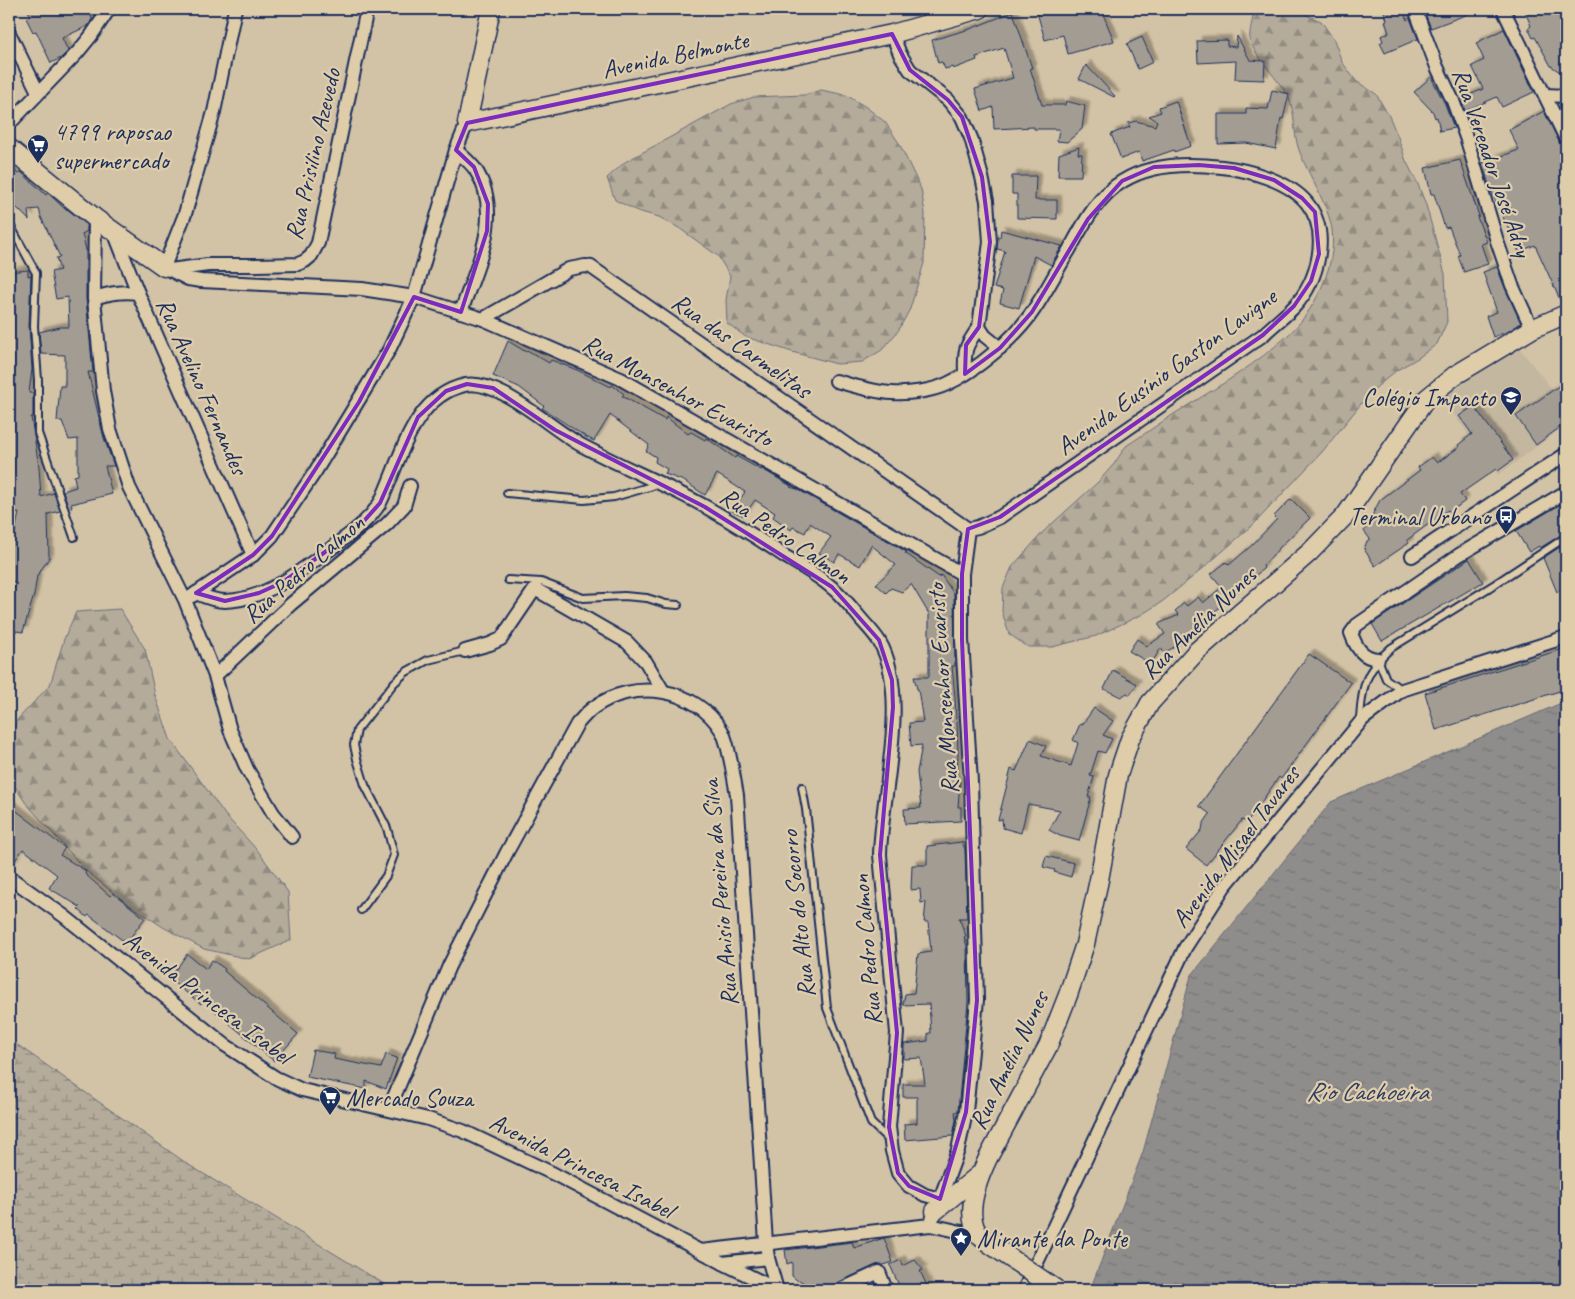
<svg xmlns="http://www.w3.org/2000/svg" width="1575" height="1299" font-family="Caveat,sans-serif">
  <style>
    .built { fill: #c4b7a0 }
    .forest { fill: url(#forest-firs); stroke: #686d7c }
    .wetland { fill: url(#wetland-marsh); stroke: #686d7c }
    .water { fill: url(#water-ripples); stroke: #616779 }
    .building { fill: #a29c93; stroke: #1b2f5e; filter: url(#shadow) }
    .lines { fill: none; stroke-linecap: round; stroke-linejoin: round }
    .lane-casing { stroke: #1b2f5e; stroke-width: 10 }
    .street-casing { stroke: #1b2f5e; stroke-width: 16 }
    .secondary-casing { stroke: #1b2f5e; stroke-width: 21 }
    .lane { stroke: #dfcdaa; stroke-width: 6 }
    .street { stroke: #dfcdaa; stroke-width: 12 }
    .secondary { stroke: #dfcdaa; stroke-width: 18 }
    .secondary-bridge-casing { stroke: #1b2f5e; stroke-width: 21; stroke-linecap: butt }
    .secondary-bridge { stroke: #dfcdaa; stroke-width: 18 }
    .marked { fill: none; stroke: #7b2cbf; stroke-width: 4; stroke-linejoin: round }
    .labels { text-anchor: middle; stroke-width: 4.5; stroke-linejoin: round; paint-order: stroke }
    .street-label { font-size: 25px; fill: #1b2f5e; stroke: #dfcdaa }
    .poi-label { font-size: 25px; fill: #1b2f5e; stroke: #dfcdaa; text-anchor: start }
    .water-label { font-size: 26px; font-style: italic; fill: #2c3d65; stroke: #dfcdaa }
  </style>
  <defs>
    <pattern id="forest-firs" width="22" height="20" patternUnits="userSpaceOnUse" patternTransform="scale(1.25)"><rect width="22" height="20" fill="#b4ab9a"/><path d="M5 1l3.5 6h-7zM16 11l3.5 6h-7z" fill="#928c81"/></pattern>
    <pattern id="wetland-marsh" width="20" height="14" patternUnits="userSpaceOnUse" patternTransform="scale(1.25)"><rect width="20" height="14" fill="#b4ab9a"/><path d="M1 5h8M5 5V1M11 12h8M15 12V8" fill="none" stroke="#928c81"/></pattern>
    <pattern id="water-ripples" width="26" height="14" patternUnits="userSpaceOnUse" patternTransform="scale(1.25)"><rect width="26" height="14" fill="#8f8d8b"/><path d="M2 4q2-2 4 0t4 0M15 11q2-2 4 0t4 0" fill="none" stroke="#747475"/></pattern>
    <filter id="shadow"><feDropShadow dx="4.5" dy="-4.5" stdDeviation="1" flood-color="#0004"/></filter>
  </defs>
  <rect width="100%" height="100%" fill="#d3c3a6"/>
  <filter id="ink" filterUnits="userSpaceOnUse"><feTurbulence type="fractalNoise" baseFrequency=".02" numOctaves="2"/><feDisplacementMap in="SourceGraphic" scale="10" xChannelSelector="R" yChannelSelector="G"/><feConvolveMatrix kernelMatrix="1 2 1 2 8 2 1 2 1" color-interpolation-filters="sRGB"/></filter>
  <g filter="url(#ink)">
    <path class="built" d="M1518,346L1566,407V425L1498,475L1442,398Z"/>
    <g class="forest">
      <path d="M1274,9L1299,12L1321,21L1334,40L1342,62L1356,81L1376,94L1389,116L1398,137L1406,161L1417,182L1426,205L1445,274L1447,322L1437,344L1418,358L1397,370L1379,385L1369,394L1322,452L1254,524L1200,571L1163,601L1141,615L1096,636L1052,647H1028L1009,634L1002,612L1003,588L1012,567L1044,531L1098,482L1114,464L1126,446C1148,432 1168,417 1190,404C1223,384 1257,363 1286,337C1313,314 1337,267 1332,230C1329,206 1308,175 1299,150C1293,134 1296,115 1289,99C1282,83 1251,52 1250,39C1249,32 1252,23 1253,16Z"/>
      <path d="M821,90L846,95L866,107L885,122L899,143L921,189L925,213L924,263L910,309L898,331L882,350L862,362L837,364L792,352L746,337L727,323L726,300L730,276L718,256L679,228L659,217L637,211L615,200L607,178L625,162L731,104L754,97L804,95Z"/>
      <path d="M120,609L145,649L155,695L170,739L226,816L258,851L288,892L291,940L249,959L204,949L163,927L125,902L86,871L25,802L9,777V741L17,720L50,685L64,639L76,612Z"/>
    </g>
    <path class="wetland" d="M9,1039L189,1165L394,1290H9Z"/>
    <path class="water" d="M1566,701V1290H1090L1143,1152L1191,976L1331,802Z"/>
    <g class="building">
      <path d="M27,9H97L91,16L92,19L88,26L62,38L68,51L61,58L51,63L36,31L33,32L26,18L31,16Z"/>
      <path d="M1036,9H1101L1114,41L1068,54L1063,35L1045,40Z"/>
      <path d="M1383,9H1402L1407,20L1410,18L1418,39L1385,53L1380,43L1383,41L1381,36L1389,33L1385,21L1387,20Z"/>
      <path d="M1429,9H1436L1438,13L1447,9H1478L1479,10L1431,28L1424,11Z"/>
      <path d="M1524,9H1566V76L1551,66L1535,37L1533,38L1528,28L1531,26Z"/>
      <path d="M1013,12L1032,68H1030L1042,105H1065L1066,101L1085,106L1082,129L1067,142L1057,141L1059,129H1034V127L994,129L993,107L982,111L975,89L1013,78L1004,48L976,57L977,60L953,69L952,67L945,69L942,62L938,63L932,40L970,29Z"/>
      <path d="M1504,29L1534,92L1502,107L1497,97L1465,111L1461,99L1483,89L1472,66L1484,60L1476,43Z"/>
      <path d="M1237,36L1250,60L1265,61L1264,80L1235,79L1236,61L1198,63L1197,41L1227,40V46L1236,47Z"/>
      <path d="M1142,37L1153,62L1138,69L1127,44Z"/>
      <path d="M1086,65L1115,96L1114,97L1079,79Z"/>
      <path d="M1431,77L1445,104L1454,128L1440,131L1437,117L1435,118L1433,112L1414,92Z"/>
      <path d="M1272,90L1289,94L1283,119L1281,118L1276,149L1246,143L1218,144V114H1246V108L1268,109Z"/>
      <path d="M1176,101L1191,146L1174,152V150L1142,161L1139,152L1121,159L1111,134L1130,127L1128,123L1136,121L1155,126L1157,121L1149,116L1161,112L1159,107Z"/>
      <path d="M1544,111L1566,155V304H1562L1535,245L1519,252L1491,191L1482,163L1519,150L1509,130Z"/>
      <path d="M1079,147L1078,154H1082L1081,176H1058L1059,154Z"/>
      <path d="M1460,160L1479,216L1477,217L1487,242L1481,244L1488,264L1464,272L1458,256L1460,255L1449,227L1445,228L1434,194H1431L1425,168Z"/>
      <path d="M9,166L18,174L21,172L46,195L48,193L66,210L67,209L85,223L87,228V231L82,234L86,250V299L93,372H88L104,438L114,466H105L112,494L71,504L72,507L69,508L63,491L76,487L74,476L78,475V439L69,440L62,421H57L60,386H65V355L41,354L39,332L60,327H69L68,297L56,299L51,272L60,270L56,258L60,257L41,217L39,209L28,210L29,220L9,200Z"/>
      <path d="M1012,176H1036L1035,200H1057V219L1017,218V194H1012Z"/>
      <path d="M1001,230L1062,246L1051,265L1034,256L1019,308L1000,303L1003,290L994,288L1005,251L997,249L998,237H1000Z"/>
      <path d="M1497,267L1505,288L1521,323L1507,332L1493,337L1486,316L1497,312L1483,272Z"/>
      <path d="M28,270V276L31,275L29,326L32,369L29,393H33V417H31L39,467L41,497L54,493L60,511L48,514L49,558L37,576L34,595L23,632L9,630V596L17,584L9,579V547L13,540L19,513L14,514L12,464H10L9,457V272Z"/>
      <path d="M508,341L526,352L527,350L549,363L551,360L577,370L611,387L612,385L624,394L622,396L665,420L666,417L688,434L691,432L705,440L706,438L735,458L736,456L761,470L762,469L791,486L790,487L797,489L907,552L905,553L939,577L941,575L954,594L955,666H952L955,697L956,720H957L958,755L956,781H960L958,807H961V821L905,824L904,809L921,808L917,772L922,745L911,746L909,723L923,722L918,689H917L914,677H929V614L911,584L902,592L891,588L886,593L876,584L896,565L871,545L860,566L839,554L834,562L819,553L831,537L810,523L805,533L793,527L791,530L773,517L775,513L755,500L744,516L732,511L745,492L717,474L705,495L684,481L665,474L667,469L655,462L656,457L646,451L649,445L610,415L594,441L586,437L542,408L544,406L519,387L493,376Z"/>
      <path d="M1566,381V423L1536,445L1516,416Z"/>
      <path d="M1474,406L1513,460L1498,471L1496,469L1460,494L1465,501L1450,512L1448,510L1407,540L1409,543L1375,566L1364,549L1367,541L1370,539L1364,531L1380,500L1420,470L1418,467L1432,457L1437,463L1459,447L1458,445L1472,434L1459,416Z"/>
      <path d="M1291,499L1310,518L1281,546L1263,566L1264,568L1188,635L1190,638L1164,653L1161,648L1151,664L1129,651L1137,639L1147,646L1165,634L1158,624L1179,615L1175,611L1184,603L1187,606L1198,597L1203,603L1222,587L1211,574L1226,562L1229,565L1251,546L1277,519L1274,516Z"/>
      <path d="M1566,501V532L1540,548L1539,546L1529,552L1516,531Z"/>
      <path d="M1566,543V588L1557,592L1543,558Z"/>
      <path d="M1469,559L1483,582L1382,641L1372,624Z"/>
      <path d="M1566,648V689L1436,730L1425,693Z"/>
      <path d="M1309,654L1351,683L1281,779L1279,777L1247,822L1242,820L1206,865L1186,849L1202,830L1203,824L1210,814L1199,806Z"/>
      <path d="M1113,670L1137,684L1130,695L1127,693L1121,697L1104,689Z"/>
      <path d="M1094,708L1113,721L1103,735L1112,739L1105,753L1098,751L1090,776L1094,777L1088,797H1091L1079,841L1060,836L1049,830L1060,810L1028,804L1021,833L1003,828L1002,819L998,820L1011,769L1016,771L1030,739L1046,746L1041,756L1071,766L1078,743L1073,740L1080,724L1082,725Z"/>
      <path d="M9,805L65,848L60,855L86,871L85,874L110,896L113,893L145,918L126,943L89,915L87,917L78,909L80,907L49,888L57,875L23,849L9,869Z"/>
      <path d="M962,842L965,849L967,918H959L966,936L964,937L967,946L968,1002L958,1111L955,1112L956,1120L953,1136L905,1140L904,1124L917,1123V1097H903V1084H925L921,1058L904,1059V1044L928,1041V1033H931L929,1004L903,1005L905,994L914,993L918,954L931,952L928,922H924L926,902L921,903L920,889L911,890L912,865H927V846Z"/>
      <path d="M1046,856L1074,863L1071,877L1054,872L1055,870L1043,867Z"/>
      <path d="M187,954L206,969L212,960L225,969L224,971L298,1034L274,1061L203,1001L201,1004L169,979Z"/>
      <path d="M313,1050L335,1054L334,1059L381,1068L386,1054L397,1058L386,1089L366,1081V1089L307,1077Z"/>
      <path d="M884,1238L893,1262L884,1265H876L837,1283L833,1286L832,1290H816L799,1280L798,1281L792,1276V1262L787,1264L785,1250L852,1242L854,1248Z"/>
      <path d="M901,1260L903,1266L915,1260L923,1270L920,1271L929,1290H901L890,1265Z"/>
    </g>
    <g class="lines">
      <g class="lane-casing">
        <g id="lane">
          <path d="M10,225L36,273L34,326L38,380V433L74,537"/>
          <path d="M507,493L584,500L614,497L659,484"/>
          <path d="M508,580L541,582L583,598L624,596L647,598L666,604L678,605"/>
          <path d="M1378,659L1386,679L1402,690"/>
          <path d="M1360,719C1362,686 1365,671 1391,648L1495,584L1566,537"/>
          <path d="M802,787L806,809L827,1008L871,1123L889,1140"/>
          <path d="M361,910L386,876L394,855L387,828L365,785L357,759L354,745L357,730L394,683L406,672L428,660L465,651"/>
        </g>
      </g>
      <g class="street-casing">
        <g id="street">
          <path d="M235,9L214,112L185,214L164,267L188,279L201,281L362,289L414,297L483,319L621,379L962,574V640L971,782L977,1000L966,1112L958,1150L940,1199"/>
          <path d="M1415,9L1437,67L1453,101L1467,140L1497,241L1512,285L1532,329"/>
          <path d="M1503,9L1566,139"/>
          <path d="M9,33L38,92"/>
          <path d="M892,34L900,54L910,70L948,100L962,117L971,138L982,177L987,201L990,242L979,327L985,336L1000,348"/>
          <path d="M1545,95L1566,96"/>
          <path d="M9,124L77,53L91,36L109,9"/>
          <path d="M456,150C462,156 470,162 475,169C505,214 476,267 461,312"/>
          <path d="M95,218L94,298L103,391L110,429L129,487L185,600L215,676L230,730L247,769L273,813L292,837"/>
          <path d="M115,234L138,293L253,555"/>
          <path d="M170,270L208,265H257L298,264L305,261L311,256L318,243L367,9"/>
          <path d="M94,298C110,293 122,291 138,293"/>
          <path d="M483,319L569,269L585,266L591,267L968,529"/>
          <path d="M965,374C964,349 965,347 979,327"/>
          <path d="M836,381C855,386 873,392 892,393C909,394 932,391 947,384C976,371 1016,337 1033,311C1046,292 1056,272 1068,252C1082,227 1097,196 1123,181C1152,163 1189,163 1222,167C1249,170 1289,181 1307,203C1331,233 1318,281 1294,307C1284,317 1273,325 1263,335L1000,517L978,527L968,529L962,574"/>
          <path d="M1412,556L1566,454"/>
          <path d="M196,593C205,597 215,601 225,601C266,600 302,570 333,547C351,533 368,522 380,503C401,461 411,397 465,385C499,378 551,429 581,445C622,467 665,484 706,507C732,522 758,538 783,555C799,565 816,574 830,586C841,594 851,607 860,618C866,625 874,633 879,641C911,694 881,795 880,855L897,1033L889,1127L892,1151L898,1173L909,1186L925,1195L940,1199L930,1225"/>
          <path d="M192,596L253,555L272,536L315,472L389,350L414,297L456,150L467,123"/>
          <path d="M465,651L490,644L501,639L535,589L627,642L646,662L663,691"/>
          <path d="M1378,659C1362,658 1356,647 1351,633L1357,625L1459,555L1566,492"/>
          <path d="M215,676L291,604L387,524L404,506L410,486"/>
          <path d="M9,877L64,916L225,1045L276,1078L302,1090L428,1119L463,1131L554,1174L723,1263L778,1290"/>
          <path d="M389,1109L449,966L507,852L577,724C582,719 587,712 593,708C634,678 695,687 722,731C729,744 734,779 737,795L766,1243L768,1258L777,1290"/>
          <path d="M701,1251L930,1225L980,1236"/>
          <path d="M723,1263L768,1258"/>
          <path d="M840,1290L879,1272L886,1290"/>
          <path d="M1024,1290L1185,948L1224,887L1363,719L1402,690L1566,637"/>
        </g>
      </g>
      <g class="secondary-casing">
        <g id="secondary">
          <path d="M491,9L467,123L892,34L980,9"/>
          <path d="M9,148L95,218L164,267"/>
          <path d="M935,1211L980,1174"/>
          <path d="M993,1246C989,1243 984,1240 981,1237C962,1217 978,1179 988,1158L1048,1046L1068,995L1085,944L1099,880L1118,775L1130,739L1150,703L1197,651L1310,552L1345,516L1426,399L1454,376L1532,329L1566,314"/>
        </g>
      </g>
      <use href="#lane" class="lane"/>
      <use href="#street" class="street"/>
      <use href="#secondary" class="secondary"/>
      <g class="secondary-bridge-casing">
        <path id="secondary-bridge" d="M993,1246L1057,1290"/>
      </g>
      <use href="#secondary-bridge" class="secondary-bridge"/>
    </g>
  </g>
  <path class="marked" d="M892,34L910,70L948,100L962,117L982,177L990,242L979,327L966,345L965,374L1000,348L1032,312L1088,219L1122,181L1154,167L1199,165L1234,168L1274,180L1302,198L1315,212L1319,254L1311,281L1294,306L1263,335L1000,517L968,529L962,574V640L977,1000L966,1112L940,1199L909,1186L898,1173L889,1127L897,1033L880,855L893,707L892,680L879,640L832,587L705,507L555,430L493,388L467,384L446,391L418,417L380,503L356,530L283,582L259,593L225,601L196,593L253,555L272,536L359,402L414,297L461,312L487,231L488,204L474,167L456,150L467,123Z"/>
  <defs>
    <g id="supermarket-pin" transform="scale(1.125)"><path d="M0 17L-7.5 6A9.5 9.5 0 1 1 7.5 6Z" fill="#1b2f5e" stroke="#dfcdaa"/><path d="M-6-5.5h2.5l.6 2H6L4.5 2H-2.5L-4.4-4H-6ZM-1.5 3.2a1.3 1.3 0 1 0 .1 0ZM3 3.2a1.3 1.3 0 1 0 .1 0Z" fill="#fff"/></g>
    <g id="school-pin" transform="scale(1.125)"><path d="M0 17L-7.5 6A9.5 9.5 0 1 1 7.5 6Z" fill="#1b2f5e" stroke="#dfcdaa"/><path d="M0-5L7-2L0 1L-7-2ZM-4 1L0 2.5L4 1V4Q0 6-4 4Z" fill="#fff"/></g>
    <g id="bus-pin" transform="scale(1.125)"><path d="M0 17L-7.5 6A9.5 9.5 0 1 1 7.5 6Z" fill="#1b2f5e" stroke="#dfcdaa"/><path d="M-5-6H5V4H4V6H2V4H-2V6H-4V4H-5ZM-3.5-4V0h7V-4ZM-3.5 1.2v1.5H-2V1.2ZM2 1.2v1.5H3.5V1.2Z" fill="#fff"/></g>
    <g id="sight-pin" transform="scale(1.125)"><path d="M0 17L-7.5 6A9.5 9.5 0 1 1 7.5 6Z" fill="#1b2f5e" stroke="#dfcdaa"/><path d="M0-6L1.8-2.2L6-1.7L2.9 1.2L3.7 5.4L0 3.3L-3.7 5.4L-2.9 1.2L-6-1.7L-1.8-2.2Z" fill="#fff"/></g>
  </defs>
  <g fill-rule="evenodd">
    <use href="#supermarket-pin" x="38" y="145"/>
    <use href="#school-pin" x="1511" y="397"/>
    <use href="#bus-pin" x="1506" y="516"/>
    <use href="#supermarket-pin" x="330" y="1097"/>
    <use href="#sight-pin" x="961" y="1238"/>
  </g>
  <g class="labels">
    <g class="street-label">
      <text transform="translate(675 54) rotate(-12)" y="9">Avenida Belmonte</text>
      <text transform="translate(312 154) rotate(-77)" y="9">Rua Prisilino Azevedo</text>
      <text transform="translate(1493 162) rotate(71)" y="9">Rua Vereador José Adry</text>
      <text transform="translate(742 345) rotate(35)" y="9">Rua das Carmelitas</text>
      <text transform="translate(1166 371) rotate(-36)" y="9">Avenida Eusínio Gaston Lavigne</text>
      <text transform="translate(203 386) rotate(66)" y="9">Rua Avelino Fernandes</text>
      <text transform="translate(678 390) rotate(28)" y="9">Rua Monsenhor Evaristo</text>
      <text transform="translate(786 535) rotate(34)" y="9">Rua Pedro Calmon</text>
      <text transform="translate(303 568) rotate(-41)" y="9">Rua Pedro Calmon</text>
      <text transform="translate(1198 622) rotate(-44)" y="9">Rua Amélia Nunes</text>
      <text transform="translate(942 689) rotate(-94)" y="9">Rua Monsenhor Evaristo</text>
      <text transform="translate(1235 846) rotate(-53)" y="9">Avenida Misael Tavares</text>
      <text transform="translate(719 893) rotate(-95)" y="9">Rua Anisio Pereira da Silva</text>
      <text transform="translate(797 914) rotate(-96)" y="9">Rua Alto do Socorro</text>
      <text transform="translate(866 950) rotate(-95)" y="9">Rua Pedro Calmon</text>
      <text transform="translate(208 997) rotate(37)" y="9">Avenida Princesa Isabel</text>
      <text transform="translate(1008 1060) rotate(-64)" y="9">Rua Amélia Nunes</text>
      <text transform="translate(582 1165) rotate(27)" y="9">Avenida Princesa Isabel</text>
    </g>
    <g class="poi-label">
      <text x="54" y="140">4799 raposao<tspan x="54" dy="29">supermercado</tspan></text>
      <text x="1495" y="406" text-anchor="end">Colégio Impacto</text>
      <text x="1490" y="525" text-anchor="end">Terminal Urbano</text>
      <text x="346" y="1106">Mercado Souza</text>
      <text x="977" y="1247">Mirante da Ponte</text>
    </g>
    <g class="water-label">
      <text x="1367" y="1100">Rio Cachoeira</text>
    </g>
  </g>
  <rect width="1575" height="1299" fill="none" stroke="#dfcdaa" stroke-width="30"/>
  <rect x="15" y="15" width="1545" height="1269" fill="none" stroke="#1b2f5e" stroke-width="2" filter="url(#ink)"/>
</svg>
